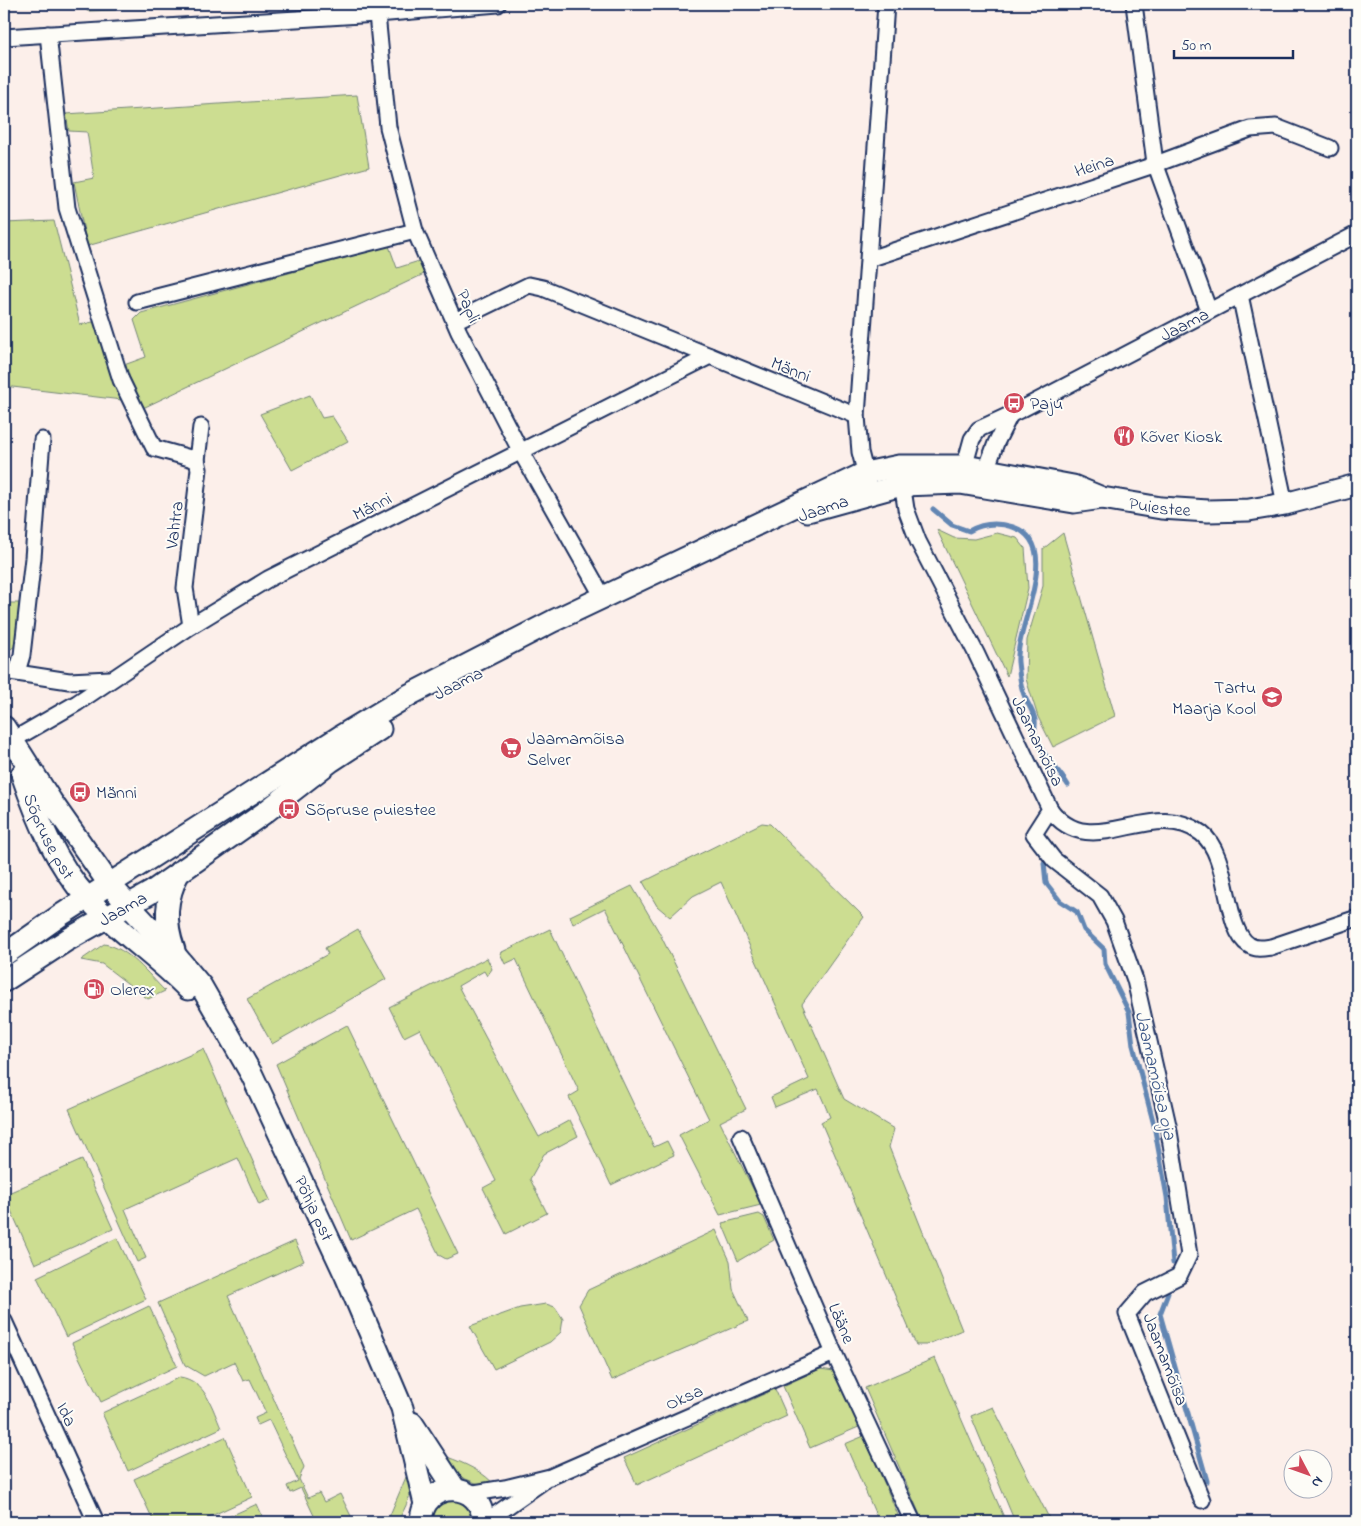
<svg xmlns="http://www.w3.org/2000/svg" width="1361" height="1526" font-family="'Indie Flower',sans-serif">
  <style>
    .green { fill: #ccdd91; stroke: #748678 }
    .lines { fill: none; stroke-linecap: round; stroke-linejoin: round }
    .stream { stroke: #6286b3; stroke-width: 5 }
    .street-casing { stroke: #1b2f5e; stroke-width: 19 }
    .secondary-casing { stroke: #1b2f5e; stroke-width: 25 }
    .street { stroke: #fdfcf7; stroke-width: 15 }
    .secondary { stroke: #fdfcf7; stroke-width: 21 }
    .labels { text-anchor: middle; stroke-width: 4; stroke-linejoin: round; paint-order: stroke }
    .street-label { font-size: 18px; fill: #1b2f5e; stroke: #fdfcf7 }
    .poi-label { font-size: 18px; fill: #1b2f5e; stroke: #fdfcf7; text-anchor: start }
    .water-label { font-size: 19px; font-style: italic; fill: #3f5a89; stroke: #fdfcf7 }
  </style>
  <rect width="100%" height="100%" fill="#fcefea"/>
  <filter id="ink" filterUnits="userSpaceOnUse"><feTurbulence type="fractalNoise" baseFrequency=".02" numOctaves="2"/><feDisplacementMap in="SourceGraphic" scale="10" xChannelSelector="R" yChannelSelector="G"/><feConvolveMatrix kernelMatrix="1 2 1 2 8 2 1 2 1" color-interpolation-filters="sRGB"/></filter>
  <g filter="url(#ink)">
    <g class="green">
      <path d="M86,4H116V10L87,11Z"/>
      <path d="M357,95L369,167L87,246L74,182L94,178L87,132L69,131L66,114Z"/>
      <path d="M54,221L80,325L97,321L122,400L4,386V223Z"/>
      <path d="M389,246L397,268L419,261L424,274L143,408L124,365L146,357L134,320L141,313Z"/>
      <path d="M310,395L322,418L332,416L348,441L292,470L260,414Z"/>
      <path d="M937,530L954,538L974,539L997,533L1017,538L1025,548L1028,588L1007,676Z"/>
      <path d="M1063,533L1115,716L1053,747L1038,717L1026,679L1027,640L1043,586V549Z"/>
      <path d="M4,603H22L15,646L4,654Z"/>
      <path d="M762,823L770,824L864,917L802,1004L844,1099L894,1129L889,1147L962,1330L926,1345H916L821,1122L830,1117L818,1089L775,1107L771,1097L809,1079L721,882L693,896L670,917L657,906L643,882Z"/>
      <path d="M632,886L659,932L746,1109L720,1122L761,1205L720,1215L679,1135L709,1119L605,908L573,924L570,916Z"/>
      <path d="M358,929L386,979L272,1044L247,999L328,954L325,948Z"/>
      <path d="M550,929L654,1147L667,1141L674,1155L611,1185L569,1097L579,1091L516,959L505,964L500,953Z"/>
      <path d="M104,944C129,948 148,974 165,991L148,999L102,964L81,960Z"/>
      <path d="M487,958L492,969L487,976L484,971L458,986L539,1137L570,1120L578,1136L544,1154L530,1179L547,1213L506,1234L483,1188L496,1181L420,1029L404,1037L389,1007Z"/>
      <path d="M347,1025L458,1254L446,1259L439,1255L416,1209L351,1240L276,1064Z"/>
      <path d="M203,1049L270,1200L259,1205L238,1158L125,1209L146,1258L137,1262L69,1109Z"/>
      <path d="M82,1160L113,1229L35,1264L4,1195Z"/>
      <path d="M759,1214L764,1217L774,1240L738,1261L722,1223Z"/>
      <path d="M716,1230L730,1261L733,1289L748,1321L612,1380L579,1305L588,1290Z"/>
      <path d="M117,1238L146,1299L66,1337L37,1277Z"/>
      <path d="M295,1241L304,1261L228,1296L304,1467L299,1479L308,1498L319,1493L324,1502L340,1494L354,1522H317L301,1488L290,1493L287,1486L298,1481L269,1420L258,1425L255,1418L266,1413L250,1379L243,1381L234,1362L204,1376L185,1365L158,1303Z"/>
      <path d="M546,1304L555,1307L563,1319L561,1332L550,1342L494,1369L470,1326L520,1308Z"/>
      <path d="M149,1306L177,1366L101,1402L72,1343Z"/>
      <path d="M935,1358L1006,1522H923L865,1388Z"/>
      <path d="M820,1369L834,1371L861,1426L810,1448L783,1386Z"/>
      <path d="M180,1377C206,1381 212,1408 221,1428L128,1471L102,1413Z"/>
      <path d="M775,1389L787,1416L637,1485L624,1458Z"/>
      <path d="M993,1407L1051,1522H1015L971,1416Z"/>
      <path d="M864,1436L901,1522H879L845,1444Z"/>
      <path d="M225,1437L252,1497L198,1522H154L134,1479Z"/>
      <path d="M447,1457C464,1463 485,1472 496,1487L476,1483L458,1476Z"/>
      <path d="M414,1474C412,1493 407,1506 397,1522H387L406,1477Z"/>
      <path d="M461,1496L477,1522H425L430,1504Z"/>
      <path d="M257,1504L265,1522H217Z"/>
      <path d="M757,1517L773,1522H739Z"/>
    </g>
    <g class="lines">
      <g class="stream">
        <path d="M933,509L952,525L969,531C983,523 997,522 1013,527C1065,544 1015,627 1018,662C1019,672 1020,683 1023,692C1026,702 1033,710 1035,720C1036,726 1033,733 1036,739C1043,756 1058,769 1068,785"/>
        <path d="M1044,863L1046,883L1060,901L1077,912L1084,930L1104,949L1105,964L1129,1012L1133,1045L1154,1125L1167,1197L1173,1263"/>
        <path d="M1168,1293L1160,1314L1207,1481"/>
      </g>
      <g class="street-casing">
        <g id="street">
          <path d="M376,4L388,127L415,231L459,332L521,452L603,597"/>
          <path d="M1134,4L1155,163L1209,311"/>
          <path d="M48,34L67,208L121,380L154,448L197,460"/>
          <path d="M4,37L377,14L498,4"/>
          <path d="M869,259L1148,167L1250,129L1276,127L1330,148"/>
          <path d="M1240,295L1285,504"/>
          <path d="M137,302L415,231"/>
          <path d="M455,321L529,285L543,288L710,356"/>
          <path id="s1" d="M962,475L972,439L979,429L1020,410L1357,234"/>
          <path d="M901,476L906,509L918,541L976,653L1050,809L1034,834L1054,860L1100,896L1114,921L1135,980L1168,1125L1189,1255L1179,1276L1145,1293L1127,1314L1202,1500"/>
          <path d="M983,478L996,443L1010,415"/>
          <path d="M868,483L860,452L857,416L886,4"/>
          <path d="M191,626L185,588L199,469L197,460L201,427"/>
          <path d="M4,671L69,681L110,679"/>
          <path d="M17,672L22,655L33,558L42,440"/>
          <path d="M11,741L77,703L191,626L268,579L710,356L857,416"/>
          <path d="M1050,809C1090,865 1151,796 1201,833C1231,855 1223,929 1249,945C1256,950 1264,948 1271,947L1357,918"/>
          <path d="M741,1137L834,1353L913,1522"/>
          <path d="M4,1321L96,1522"/>
          <path d="M468,1494L505,1488L550,1477L834,1353"/>
          <path d="M485,1522L542,1482"/>
        </g>
      </g>
      <g class="secondary-casing">
        <g id="secondary">
          <path d="M808,511L902,485L960,483L1074,502L1102,498"/>
          <path id="s2" d="M4,727L51,801L110,885L176,956L201,986L252,1075L346,1276L402,1408L425,1504"/>
          <path id="s3" d="M22,774C37,818 56,864 88,899C119,932 157,957 188,989"/>
          <path d="M174,950C164,922 165,899 179,872"/>
          <path id="s4" d="M4,955L61,915L341,736L411,694L553,621L865,473L899,466H965L1073,486L1102,498L1161,508L1208,511L1249,510L1285,504L1357,485"/>
          <path id="s5" d="M4,981L67,940L150,893L264,813L331,761L380,729"/>
          <path d="M412,1423L455,1489"/>
          <path d="M421,1522C422,1478 484,1480 483,1522"/>
        </g>
      </g>
      <use href="#street" class="street"/>
      <use href="#secondary" class="secondary"/>
    </g>
  </g>
  <defs>
    <g id="bus-disc" transform="scale(1.125)"><circle r="9.5" fill="#d1495b" stroke="#fdfcf7"/><path d="M-5-6H5V4H4V6H2V4H-2V6H-4V4H-5ZM-3.5-4V0h7V-4ZM-3.5 1.2v1.5H-2V1.2ZM2 1.2v1.5H3.5V1.2Z" fill="#fff"/></g>
    <g id="restaurant-disc" transform="scale(1.125)"><circle r="9.5" fill="#d1495b" stroke="#fdfcf7"/><path d="M-5-6h1v4h1v-4h1v4h1v-4h1v5L-1.5 .5V6h-2V.5L-5-1ZM5-6V6H3V1.5H1.5Q1.5-4 5-6Z" fill="#fff"/></g>
    <g id="school-disc" transform="scale(1.125)"><circle r="9.5" fill="#d1495b" stroke="#fdfcf7"/><path d="M0-5L7-2L0 1L-7-2ZM-4 1L0 2.5L4 1V4Q0 6-4 4Z" fill="#fff"/></g>
    <g id="supermarket-disc" transform="scale(1.125)"><circle r="9.5" fill="#d1495b" stroke="#fdfcf7"/><path d="M-6-5.5h2.5l.6 2H6L4.5 2H-2.5L-4.4-4H-6ZM-1.5 3.2a1.3 1.3 0 1 0 .1 0ZM3 3.2a1.3 1.3 0 1 0 .1 0Z" fill="#fff"/></g>
    <g id="fuel-disc" transform="scale(1.125)"><circle r="9.5" fill="#d1495b" stroke="#fdfcf7"/><path d="M-5.5-6h7V0h2V4h1.3V-2.5L3-4.5l.8-.8L6-3V5H2.5V1h-1V6h-7ZM-4.2-4.7v3.2H.2V-4.7Z" fill="#fff"/></g>
  </defs>
  <g fill-rule="evenodd">
    <use href="#bus-disc" x="1014" y="403"/>
    <use href="#restaurant-disc" x="1124" y="436"/>
    <use href="#school-disc" x="1272" y="697"/>
    <use href="#supermarket-disc" x="511" y="748"/>
    <use href="#bus-disc" x="80" y="792"/>
    <use href="#bus-disc" x="289" y="809"/>
    <use href="#fuel-disc" x="94" y="989"/>
  </g>
  <g class="labels">
    <g class="street-label">
      <text transform="translate(1094 165) rotate(-18)" y="6">Heina</text>
      <text transform="translate(469 306) rotate(67)" y="6">Papli</text>
      <text dy="6" stroke="none"><textPath href="#s1" startOffset="280">Jaama</textPath></text>
      <text transform="translate(791 369) rotate(22)" y="6">Männi</text>
      <text transform="translate(372 506) rotate(-27)" y="6">Männi</text>
      <text dy="6" stroke="none"><textPath href="#s4" startOffset="1289">Puiestee</textPath></text>
      <text transform="translate(823 508) rotate(-19)" y="6">Jaama</text>
      <text transform="translate(174 525) rotate(-83)" y="6">Vahtra</text>
      <text transform="translate(458 683) rotate(-27)" y="6">Jaama</text>
      <text transform="translate(1038 741) rotate(64)" y="6">Jaamamõisa</text>
      <text dy="6" stroke="none"><textPath href="#s3" startOffset="68">Sõpruse pst</textPath></text>
      <text dy="6" stroke="none"><textPath href="#s5" startOffset="139">Jaama</textPath></text>
      <text dy="6" stroke="none"><textPath href="#s2" startOffset="576">Põhja pst</textPath></text>
      <text transform="translate(842 1323) rotate(67)" y="6">Lääne</text>
      <text transform="translate(1166 1359) rotate(69)" y="6">Jaamamõisa</text>
      <text transform="translate(684 1397) rotate(-24)" y="6">Oksa</text>
      <text transform="translate(67 1414) rotate(65)" y="6">Ida</text>
    </g>
    <g class="poi-label">
      <text x="1030" y="409">Paju</text>
      <text x="1140" y="442">Kõver Kiosk</text>
      <text x="1256" y="693" text-anchor="end">Tartu<tspan x="1256" dy="21">Maarja Kool</tspan></text>
      <text x="527" y="744">Jaamamõisa<tspan x="527" dy="21">Selver</tspan></text>
      <text x="96" y="798">Männi</text>
      <text x="305" y="815">Sõpruse puiestee</text>
      <text x="110" y="995">Olerex</text>
    </g>
    <g class="water-label">
      <text transform="translate(1157 1075) rotate(77)" y="7">Jaamamõisa oja</text>
    </g>
  </g>
  <rect width="1361" height="1526" fill="none" stroke="#fdfcf7" stroke-width="20"/>
  <rect x="10" y="10" width="1341" height="1506" fill="none" stroke="#1b2f5e" stroke-width="2" filter="url(#ink)"/>
  <g transform="translate(1308 1474) rotate(131)"><circle r="24" fill="#fdfcf7" stroke="#a3aaba"/>
  <path d="M0-4L9 19L0 12L-9 19Z" fill="#d1495b"/>
  <text y="-8" font-size="14" font-weight="bold" text-anchor="middle" fill="#1b2f5e">N</text>
  </g>
  <path d="M1174 50v8h119v-8" fill="none" stroke="#1b2f5e" stroke-width="2.5"/>
  <text x="1181" y="50" font-size="15" fill="#1b2f5e" stroke="#fdfcf7" stroke-width="4" paint-order="stroke">50 m</text>
</svg>
